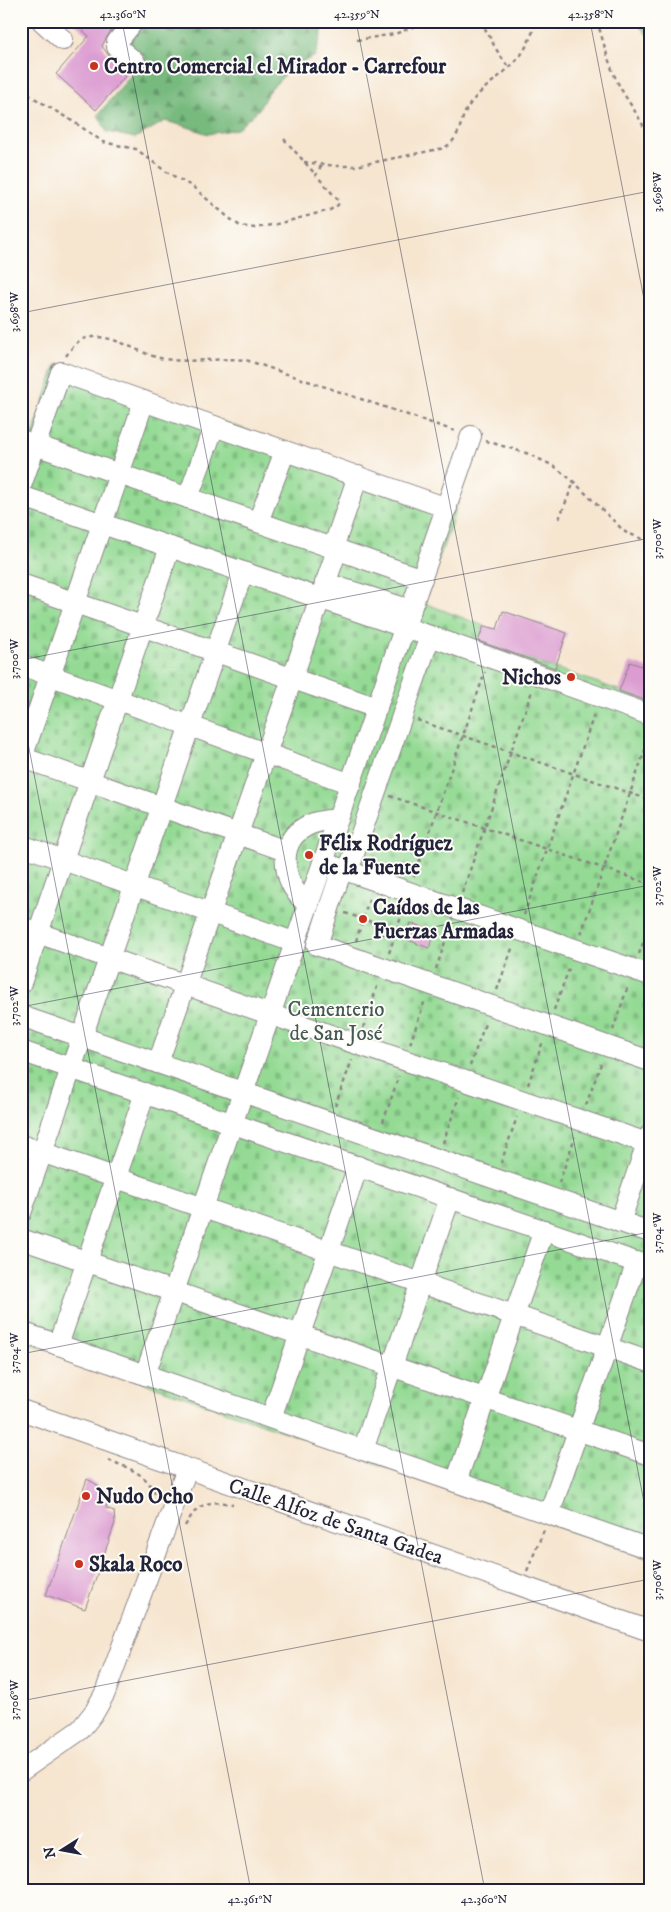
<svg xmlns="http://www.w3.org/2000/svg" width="671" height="1912" font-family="'IM FELL DW Pica',serif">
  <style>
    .forest { fill: url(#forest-firs); stroke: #4c6e5c }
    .cemetery { fill: url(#cemetery-stones); stroke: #5b7e68 }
    .building { fill: #dc9cd1 }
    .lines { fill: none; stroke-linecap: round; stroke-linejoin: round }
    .minor-casing { stroke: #8c8485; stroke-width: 22 }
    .path { stroke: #8c8485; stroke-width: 2.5; stroke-dasharray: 4 4; stroke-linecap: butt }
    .minor { stroke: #fff; stroke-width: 20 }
    .ticks { fill: none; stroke: #22223b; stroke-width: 1; stroke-opacity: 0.45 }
    .poi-dot { fill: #c8321e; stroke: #fdfcf7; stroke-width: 2 }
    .labels { text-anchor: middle; stroke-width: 4; stroke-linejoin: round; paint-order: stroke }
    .poi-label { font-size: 21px; font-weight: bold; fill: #22223b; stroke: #fdfcf7; text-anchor: start }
    .park-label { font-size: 21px; fill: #445956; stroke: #fdfcf7 }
    .street-label { font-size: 21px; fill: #22223b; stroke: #fdfcf7 }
    .neatline { fill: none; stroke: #22223b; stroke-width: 2 }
    .ticks-label { font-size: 12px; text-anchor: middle; fill: #22223b }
  </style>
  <defs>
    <pattern id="forest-firs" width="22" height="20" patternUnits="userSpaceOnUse" patternTransform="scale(1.25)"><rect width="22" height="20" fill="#77ba7e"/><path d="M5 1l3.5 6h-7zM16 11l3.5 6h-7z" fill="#619768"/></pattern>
    <pattern id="cemetery-stones" width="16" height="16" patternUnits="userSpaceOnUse" patternTransform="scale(1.25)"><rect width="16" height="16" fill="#94da94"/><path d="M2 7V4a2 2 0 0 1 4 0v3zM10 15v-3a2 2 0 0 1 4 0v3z" fill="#7fbb80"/></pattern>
  </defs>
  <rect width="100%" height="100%" fill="#fdfcf7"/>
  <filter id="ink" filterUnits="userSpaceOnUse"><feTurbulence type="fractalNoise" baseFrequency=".02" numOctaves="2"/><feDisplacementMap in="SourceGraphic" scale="10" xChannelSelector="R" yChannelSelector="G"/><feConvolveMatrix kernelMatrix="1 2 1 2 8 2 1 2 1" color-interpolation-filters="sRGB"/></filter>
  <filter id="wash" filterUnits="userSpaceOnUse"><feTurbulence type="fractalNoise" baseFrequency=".0096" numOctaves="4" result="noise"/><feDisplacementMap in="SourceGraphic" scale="20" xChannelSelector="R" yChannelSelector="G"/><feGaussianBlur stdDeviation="1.12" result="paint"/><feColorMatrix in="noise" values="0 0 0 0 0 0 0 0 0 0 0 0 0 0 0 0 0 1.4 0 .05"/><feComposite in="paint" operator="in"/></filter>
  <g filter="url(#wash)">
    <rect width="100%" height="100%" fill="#f6e5cf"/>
    <g class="forest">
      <path d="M140,21H343L323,29L315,56L292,67L268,92L259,109L237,129L208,134L185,126L165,121L135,138L107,132L98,115L145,58L127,41Z"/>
      <path d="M635,21H650V38Z"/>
    </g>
    <path class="cemetery" d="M56,364L458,503L424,603L484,626L479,642L650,701V1559L21,1340V433L32,437Z"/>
    <g id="blocks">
      <g class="building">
        <path d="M72,21H119L108,35L102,46L109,56L129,72L96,110L56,74L89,36Z"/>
        <path d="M503,611L567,633L555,668L478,641L484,626L497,629Z"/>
        <path d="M630,662L650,669V702L619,691Z"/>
        <path d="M410,923L435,931L429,948L405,939Z"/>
        <path d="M87,1479L96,1484L109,1499L106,1508L114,1511L115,1523L85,1609L46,1595Z"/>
      </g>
    </g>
  </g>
  <g filter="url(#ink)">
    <use href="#blocks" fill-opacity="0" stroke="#8c8485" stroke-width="1"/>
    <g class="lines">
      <g class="minor-casing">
        <g id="minor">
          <path d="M42,21L63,40"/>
          <path d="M134,21L117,42V47L135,62"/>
          <path d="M21,440L422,579"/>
          <path d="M21,486L61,372L447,508"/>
          <path d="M21,496L430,636L650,715"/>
          <path d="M188,498L214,426"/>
          <path d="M258,522L285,451"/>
          <path d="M333,548L358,476"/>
          <path d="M325,583L411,610"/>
          <path d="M21,584L377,708"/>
          <path d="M21,665L351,784"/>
          <path d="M21,757L286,851"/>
          <path d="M21,761L144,401"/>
          <path d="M21,845L296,943"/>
          <path d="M330,865L650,975"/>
          <path d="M342,869L317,945L650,1061"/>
          <path d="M348,871L430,636"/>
          <path d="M309,905C284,888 274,844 305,827C314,821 327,820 338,819"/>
          <path d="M21,927L269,1014L650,1144"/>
          <path d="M21,983L170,547"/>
          <path d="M21,1016L650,1232"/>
          <path d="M21,1051L650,1267"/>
          <path d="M158,1063L337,550"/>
          <path d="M21,1145L650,1362"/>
          <path d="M21,1213L243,572"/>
          <path d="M620,1222L650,1135"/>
          <path d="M21,1239L650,1455"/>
          <path d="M21,1332L650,1549"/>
          <path d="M58,1345L145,1093"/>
          <path d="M145,1375L471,436"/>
          <path d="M21,1410L650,1631"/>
          <path d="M271,1418L358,1166"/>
          <path d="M363,1450L450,1198"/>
          <path d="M456,1482L544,1230"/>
          <path d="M549,1514L637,1262"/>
          <path d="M21,1771L80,1730L95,1711L105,1693L187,1469"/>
        </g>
      </g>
      <g class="path">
        <path d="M481,21L496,49L508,67"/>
        <path d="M597,21C604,43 609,67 620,87C631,107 642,119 650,141"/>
        <path d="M357,40L395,34L428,21"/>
        <path d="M21,90L77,124L103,142L136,149L165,171L193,187L229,218L240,226L255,228L277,224L330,210L338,205L339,201L316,175L322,164"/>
        <path d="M284,139L316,175"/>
        <path d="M304,162L337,166H356L444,148C463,137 458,120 470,104C484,85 506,74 520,56C528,46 532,33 537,21"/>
        <path d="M66,356C71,349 77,340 86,338C109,332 135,351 156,357C186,365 216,357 246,360L455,431"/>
        <path d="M486,441L526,453L554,466L574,482L625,532L650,542"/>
        <path d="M559,519L574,482"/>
        <path d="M417,720L650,800"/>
        <path d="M390,796L650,884"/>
        <path d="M414,877L485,672"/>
        <path d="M462,893L532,691"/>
        <path d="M345,913L396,930"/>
        <path d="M524,915L595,712"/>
        <path d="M581,934L650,736"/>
        <path d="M356,941L370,896"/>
        <path d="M389,953L404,908"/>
        <path d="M639,954L650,924"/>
        <path d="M436,969L451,924"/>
        <path d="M497,990L513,946"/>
        <path d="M554,1010L570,966"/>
        <path d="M363,1028L378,984"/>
        <path d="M613,1030L628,986"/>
        <path d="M410,1044L425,1000"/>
        <path d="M470,1066L486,1021"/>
        <path d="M528,1085L543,1041"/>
        <path d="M586,1105L602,1061"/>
        <path d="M335,1106L352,1060"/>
        <path d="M383,1122L399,1076"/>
        <path d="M443,1143L459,1097"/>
        <path d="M501,1163L517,1117"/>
        <path d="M559,1183L575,1137"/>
        <path d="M108,1460C131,1469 149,1474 157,1499"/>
        <path d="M185,1526C198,1503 207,1500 233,1504"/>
        <path d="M527,1571L544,1530"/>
        <path d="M21,1791L27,1787"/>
      </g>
      <use href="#minor" class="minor"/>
    </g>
  </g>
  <path class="ticks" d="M122,21L485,1891M356,21L650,1533M590,21L650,330M21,313L650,191M21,660L650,538M21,707L251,1891M21,1007L650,885M21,1354L650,1232M21,1701L650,1579"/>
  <g class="poi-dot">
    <circle cx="94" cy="66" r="5"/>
    <circle cx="571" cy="677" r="5"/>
    <circle cx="309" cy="855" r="5"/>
    <circle cx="363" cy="919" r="5"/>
    <circle cx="86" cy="1496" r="5"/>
    <circle cx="79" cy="1564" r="5"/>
  </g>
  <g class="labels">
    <g class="poi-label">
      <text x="104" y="73">Centro Comercial el Mirador - Carrefour</text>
      <text x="561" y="684" text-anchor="end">Nichos</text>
      <text x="319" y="850">Félix Rodríguez<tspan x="319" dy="24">de la Fuente</tspan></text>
      <text x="373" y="914">Caídos de las<tspan x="373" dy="24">Fuerzas Armadas</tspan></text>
      <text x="96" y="1503">Nudo Ocho</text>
      <text x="89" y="1571">Skala Roco</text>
    </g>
    <g class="park-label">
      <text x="336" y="1016">Cementerio<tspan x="336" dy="24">de San José</tspan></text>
    </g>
    <g class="street-label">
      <text transform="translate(336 1521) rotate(19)" y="7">Calle Alfoz de Santa Gadea</text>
    </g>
  </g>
  <rect width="671" height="1912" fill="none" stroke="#fdfcf7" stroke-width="55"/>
  <g transform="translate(62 1850) rotate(259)" stroke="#fdfcf7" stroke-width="4" paint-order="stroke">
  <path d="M0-4L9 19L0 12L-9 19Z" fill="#22223b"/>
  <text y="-8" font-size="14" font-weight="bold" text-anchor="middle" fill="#22223b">N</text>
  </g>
  <rect x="28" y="28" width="616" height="1856" class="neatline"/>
  <g class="ticks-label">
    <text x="123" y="18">42.360°N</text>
    <text x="357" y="18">42.359°N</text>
    <text x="591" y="18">42.358°N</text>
    <text transform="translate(657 192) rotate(-90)" y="4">3.698°W</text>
    <text transform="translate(14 312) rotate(-90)" y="4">3.698°W</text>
    <text transform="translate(657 539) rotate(-90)" y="4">3.700°W</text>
    <text transform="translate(14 659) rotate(-90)" y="4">3.700°W</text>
    <text transform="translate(657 886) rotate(-90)" y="4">3.702°W</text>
    <text transform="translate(14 1006) rotate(-90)" y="4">3.702°W</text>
    <text transform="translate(657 1233) rotate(-90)" y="4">3.704°W</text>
    <text transform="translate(14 1353) rotate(-90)" y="4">3.704°W</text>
    <text transform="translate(657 1580) rotate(-90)" y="4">3.706°W</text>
    <text transform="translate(14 1700) rotate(-90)" y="4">3.706°W</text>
    <text x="250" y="1903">42.361°N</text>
    <text x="484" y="1903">42.360°N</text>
  </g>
</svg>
